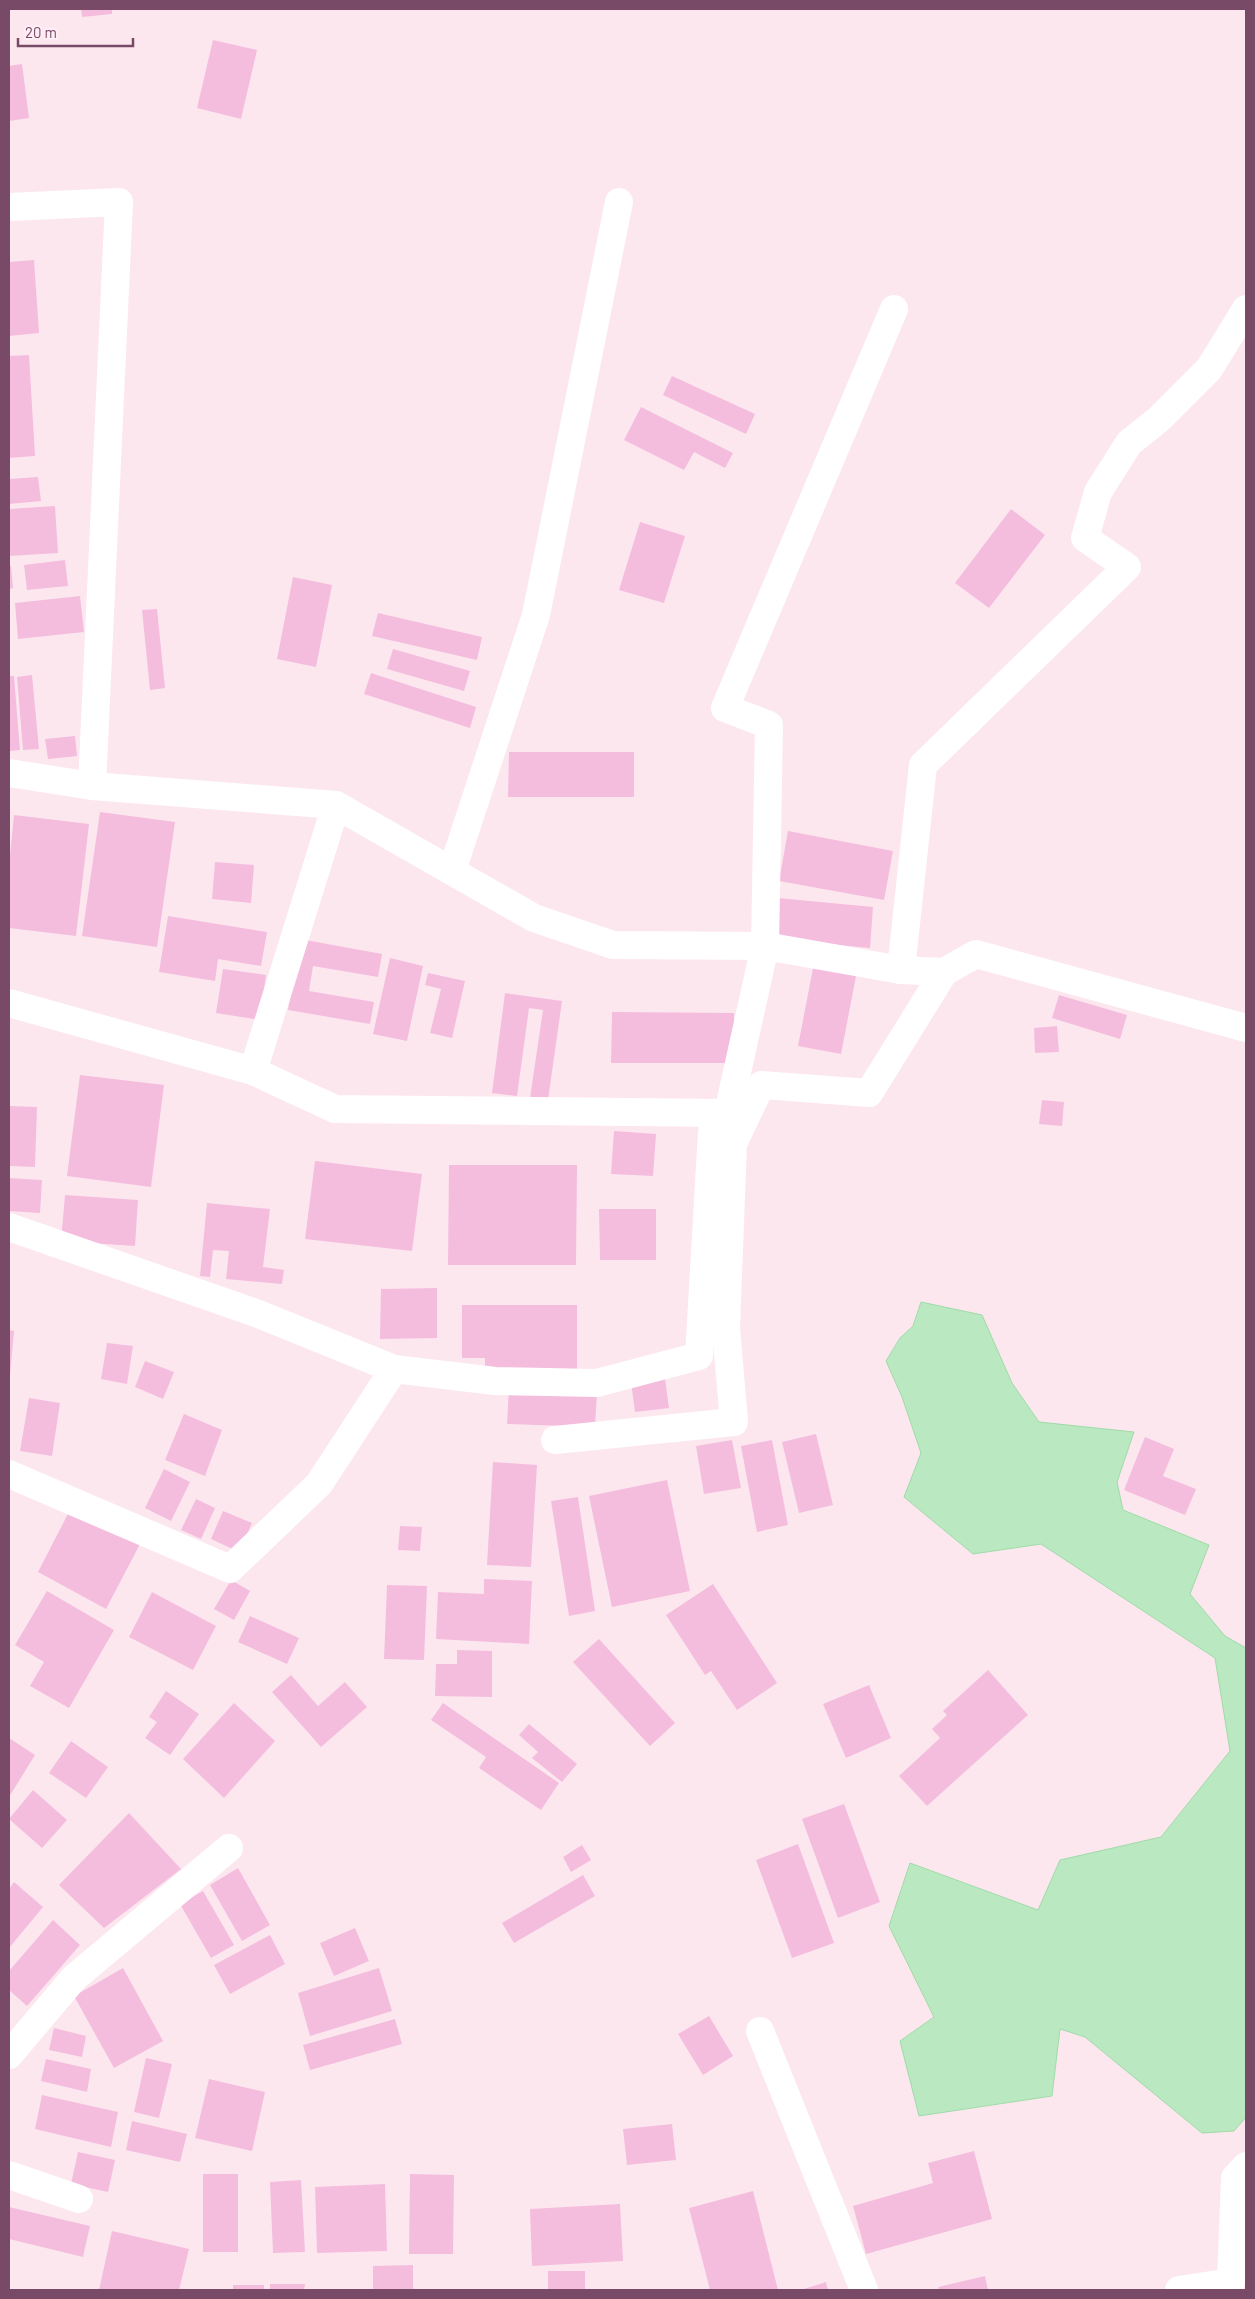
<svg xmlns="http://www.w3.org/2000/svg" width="1255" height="2299" font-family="Barlow,sans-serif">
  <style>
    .water { fill: #bae8c0; stroke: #9fdba9 }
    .building { fill: #f4bdde }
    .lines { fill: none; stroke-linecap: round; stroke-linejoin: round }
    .street { stroke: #fff; stroke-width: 28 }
  </style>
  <rect width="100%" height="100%" fill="#fde7ef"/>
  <path class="water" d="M921,1302L982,1315L1012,1383L1039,1422L1134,1432L1117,1482L1123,1510L1209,1545L1190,1594L1225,1636L1246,1648V2117L1234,2131L1202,2133L1085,2037L1060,2029L1052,2096L919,2116L900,2041L934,2017L889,1926L910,1863L1038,1910L1060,1860L1161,1837L1230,1751L1215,1658L1041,1544L973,1554L904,1497L921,1453L902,1397L886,1361L900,1338L913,1326Z"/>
  <g class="building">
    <path d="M81,9H112V14L82,17Z"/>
    <path d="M213,40L257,50L241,119L197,108Z"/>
    <path d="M22,64L29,118L9,121V66Z"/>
    <path d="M34,260L39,333L9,336V262Z"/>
    <path d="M29,355L35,456L9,458V356Z"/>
    <path d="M672,376L755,414L746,434L663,395Z"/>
    <path d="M641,407L733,453L725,468L694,452L684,470L624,440Z"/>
    <path d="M38,477L41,501L9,504V479Z"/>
    <path d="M55,506L58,553L9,556V509Z"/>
    <path d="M1011,509L1045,535L989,608L955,583Z"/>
    <path d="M640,522L685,536L664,603L619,590Z"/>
    <path d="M65,560L68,586L27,590L24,565Z"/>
    <path d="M9,566H11L13,588L9,589Z"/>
    <path d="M293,577L332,585L316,667L277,659Z"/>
    <path d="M80,596L84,632L18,639L15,603Z"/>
    <path d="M157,609L165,688L150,690L142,610Z"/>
    <path d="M378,613L482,637L477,660L372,636Z"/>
    <path d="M393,649L470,671L464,691L387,669Z"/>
    <path d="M371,673L476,707L470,728L364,694Z"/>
    <path d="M32,675L39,749L23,750L17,677Z"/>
    <path d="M9,676H14L20,750L9,751Z"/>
    <path d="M75,736L77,756L48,759L45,739Z"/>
    <path d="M509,752H634V797H508Z"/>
    <path d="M100,812L175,822L157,947L82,936Z"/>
    <path d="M14,815L89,824L76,936L9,928V865Z"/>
    <path d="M788,831L893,851L884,900L779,881Z"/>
    <path d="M215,862L254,865L251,903L212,899Z"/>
    <path d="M778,898L873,907L870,948L774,939Z"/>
    <path d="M168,916L267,932L261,966L218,959L215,981L159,972Z"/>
    <path d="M300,939L382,954L378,977L313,966L309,991L374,1002L370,1024L288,1010Z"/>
    <path d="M390,958L423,966L407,1041L373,1034Z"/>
    <path d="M814,963L857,971L841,1054L798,1046Z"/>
    <path d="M223,969L266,975L260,1020L216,1013Z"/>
    <path d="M428,973L465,981L452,1038L430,1033L441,989L425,985Z"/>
    <path d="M505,993L562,1001L548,1100L530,1098L543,1010L529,1008L517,1096L492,1093Z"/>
    <path d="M1059,995L1127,1015L1120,1039L1052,1018Z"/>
    <path d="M612,1012L734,1013V1063H611Z"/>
    <path d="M1057,1026L1059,1052L1035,1053L1034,1028Z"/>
    <path d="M80,1075L164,1085L151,1187L67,1176Z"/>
    <path d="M1042,1100L1064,1102L1062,1126L1039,1124Z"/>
    <path d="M9,1106L37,1107L35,1167L9,1166Z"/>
    <path d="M614,1131L656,1134L653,1176L611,1174Z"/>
    <path d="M315,1161L422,1174L412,1251L305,1239Z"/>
    <path d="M449,1165H577L576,1265H448Z"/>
    <path d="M9,1178L42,1180L40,1213L9,1211Z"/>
    <path d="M65,1195L138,1200L135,1246L61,1241Z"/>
    <path d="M207,1203L270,1209L263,1267L284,1270L282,1284L226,1279L229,1251L213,1250L210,1277L200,1276Z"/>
    <path d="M599,1209H656V1260H600Z"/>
    <path d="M437,1288V1338L380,1339L381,1289Z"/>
    <path d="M462,1305H577V1376H485V1358H462Z"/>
    <path d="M9,1330L14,1331L10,1375H9Z"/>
    <path d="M107,1343L133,1346L127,1384L101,1379Z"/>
    <path d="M145,1361L174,1372L163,1399L135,1387Z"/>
    <path d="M665,1378L669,1408L635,1412L631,1382Z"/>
    <path d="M509,1388L597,1391L595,1427L507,1424Z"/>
    <path d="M29,1398L60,1403L52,1456L20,1451Z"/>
    <path d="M184,1414L222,1430L205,1476L165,1460Z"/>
    <path d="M816,1434L833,1505L799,1513L782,1442Z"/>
    <path d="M1145,1437L1174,1449L1163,1476L1196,1489L1185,1515L1124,1490Z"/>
    <path d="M732,1440L741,1488L704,1494L696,1446Z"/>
    <path d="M772,1440L788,1525L757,1532L741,1446Z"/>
    <path d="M493,1462L537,1465L531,1567L487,1565Z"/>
    <path d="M164,1469L190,1482L171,1521L145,1508Z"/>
    <path d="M667,1480L690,1591L612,1607L589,1496Z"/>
    <path d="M578,1497L595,1611L569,1616L551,1501Z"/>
    <path d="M196,1499L215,1508L201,1539L181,1530Z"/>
    <path d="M71,1508L140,1544L106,1609L38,1572Z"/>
    <path d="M223,1511L252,1523L239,1552L211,1539Z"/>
    <path d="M400,1526L422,1527L420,1551L398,1550Z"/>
    <path d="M484,1579L532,1581L529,1644L436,1639L438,1592L484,1594Z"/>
    <path d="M231,1580L250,1591L234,1620L214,1609Z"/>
    <path d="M713,1584L777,1683L737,1710L711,1671L705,1675L666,1615Z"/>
    <path d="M387,1585L427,1586L424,1660L384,1659Z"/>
    <path d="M47,1591L114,1630L69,1708L30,1686L44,1662L15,1645Z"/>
    <path d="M152,1592L216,1626L193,1670L129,1637Z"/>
    <path d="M250,1616L299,1638L287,1664L238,1642Z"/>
    <path d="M599,1639L675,1723L650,1746L573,1662Z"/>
    <path d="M457,1650L492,1651V1697L435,1696L436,1664H457Z"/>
    <path d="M988,1670L1028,1715L927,1806L899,1776L940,1738L932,1729L947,1715L943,1711Z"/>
    <path d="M291,1675L318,1706L345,1682L367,1707L321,1747L272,1692Z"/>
    <path d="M869,1685L891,1738L846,1758L823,1704Z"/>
    <path d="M166,1691L199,1714L170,1755L145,1738L157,1722L149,1717Z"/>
    <path d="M234,1703L275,1741L224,1798L183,1759Z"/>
    <path d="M443,1703L559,1783L541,1810L479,1768L486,1757L431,1720Z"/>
    <path d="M529,1724L577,1764L562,1782L532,1758L538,1752L519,1735Z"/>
    <path d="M9,1738L35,1755L9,1797Z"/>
    <path d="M71,1741L108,1767L86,1798L49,1773Z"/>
    <path d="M33,1790L67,1820L42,1848L9,1819Z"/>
    <path d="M844,1804L880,1902L838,1918L802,1819Z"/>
    <path d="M129,1813L181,1869L104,1928L59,1885Z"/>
    <path d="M798,1844L834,1943L792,1958L756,1860Z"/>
    <path d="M582,1845L591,1860L571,1872L563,1857Z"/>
    <path d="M238,1868L270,1925L242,1941L210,1885Z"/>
    <path d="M583,1875L595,1896L514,1943L502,1923Z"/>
    <path d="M14,1882L43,1907L9,1948V1889Z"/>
    <path d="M203,1891L234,1945L211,1958L180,1904Z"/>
    <path d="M53,1920L80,1945L27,2006L9,1990V1971Z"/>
    <path d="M355,1928L369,1961L334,1976L320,1943Z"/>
    <path d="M270,1935L285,1964L230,1994L214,1965Z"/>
    <path d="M123,1968L163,2041L114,2068L74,1996Z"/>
    <path d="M379,1968L392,2011L310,2036L298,1993Z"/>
    <path d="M709,2016L733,2056L703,2075L678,2034Z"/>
    <path d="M395,2019L402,2044L310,2070L303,2045Z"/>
    <path d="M54,2028L86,2036L82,2057L49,2050Z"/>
    <path d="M146,2058L172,2064L159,2118L134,2112Z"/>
    <path d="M46,2059L91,2069L87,2092L41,2081Z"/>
    <path d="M209,2079L265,2092L252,2151L195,2138Z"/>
    <path d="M42,2095L118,2112L111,2147L35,2129Z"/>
    <path d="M132,2121L187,2134L180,2162L126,2150Z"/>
    <path d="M672,2124L676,2160L627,2165L623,2129Z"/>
    <path d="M974,2151L992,2219L866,2254L853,2206L933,2183L928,2163Z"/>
    <path d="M78,2152L115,2160L108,2192L71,2184Z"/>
    <rect x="203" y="2174" width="35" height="78"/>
    <path d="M410,2174L454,2175L453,2254H409Z"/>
    <path d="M301,2180L305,2252L273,2253L270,2182Z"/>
    <path d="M385,2184L387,2251L317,2253L315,2187Z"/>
    <path d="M753,2191L778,2290H710L689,2208Z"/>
    <path d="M620,2204L623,2261L532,2266L530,2209Z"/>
    <path d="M9,2207L90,2226L83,2257L9,2239Z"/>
    <path d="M112,2231L189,2249L179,2290H99Z"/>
    <path d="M413,2265V2290H373V2266Z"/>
    <rect x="548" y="2271" width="37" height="19"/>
    <path d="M985,2276L988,2290H939L938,2287Z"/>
    <path d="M826,2282L828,2290H801Z"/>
    <path d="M270,2284H305L304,2290H270Z"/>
    <rect x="233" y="2285" width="31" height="5"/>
  </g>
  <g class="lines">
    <g class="street">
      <path d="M9,207L119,202L92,786"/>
      <path d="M9,773L92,786L336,805L534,918L613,945L765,946L901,970L923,765L1127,567L1085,538L1098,492L1129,443L1159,419L1209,369L1246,309"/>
      <path d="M452,871L536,615L619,202"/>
      <path d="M901,970L944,972L976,954L1246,1028"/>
      <path d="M9,1003L253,1071L336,805"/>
      <path d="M253,1071L335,1109L728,1113"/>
      <path d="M9,1227L256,1313L394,1369"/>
      <path d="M555,1440L734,1422L726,1328L733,1144L761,1085L869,1093L944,972"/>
      <path d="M9,1474L230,1569L319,1484L394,1369L495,1381L597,1383L699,1356L712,1132L728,1113L765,946L769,725L725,708L894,309"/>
      <path d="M760,2031L864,2290"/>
      <path d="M9,2055L74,1978L229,1848"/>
      <path d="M9,2175L79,2199"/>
      <path d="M1179,2290L1231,2282L1235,2178L1246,2166"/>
    </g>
  </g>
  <rect width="1255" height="2299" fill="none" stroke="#794968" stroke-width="20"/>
  <path d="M18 38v8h115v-8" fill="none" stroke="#794968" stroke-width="2.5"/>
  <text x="25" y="38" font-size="15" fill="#794968" stroke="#ffeef5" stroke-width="4" paint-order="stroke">20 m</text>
</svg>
